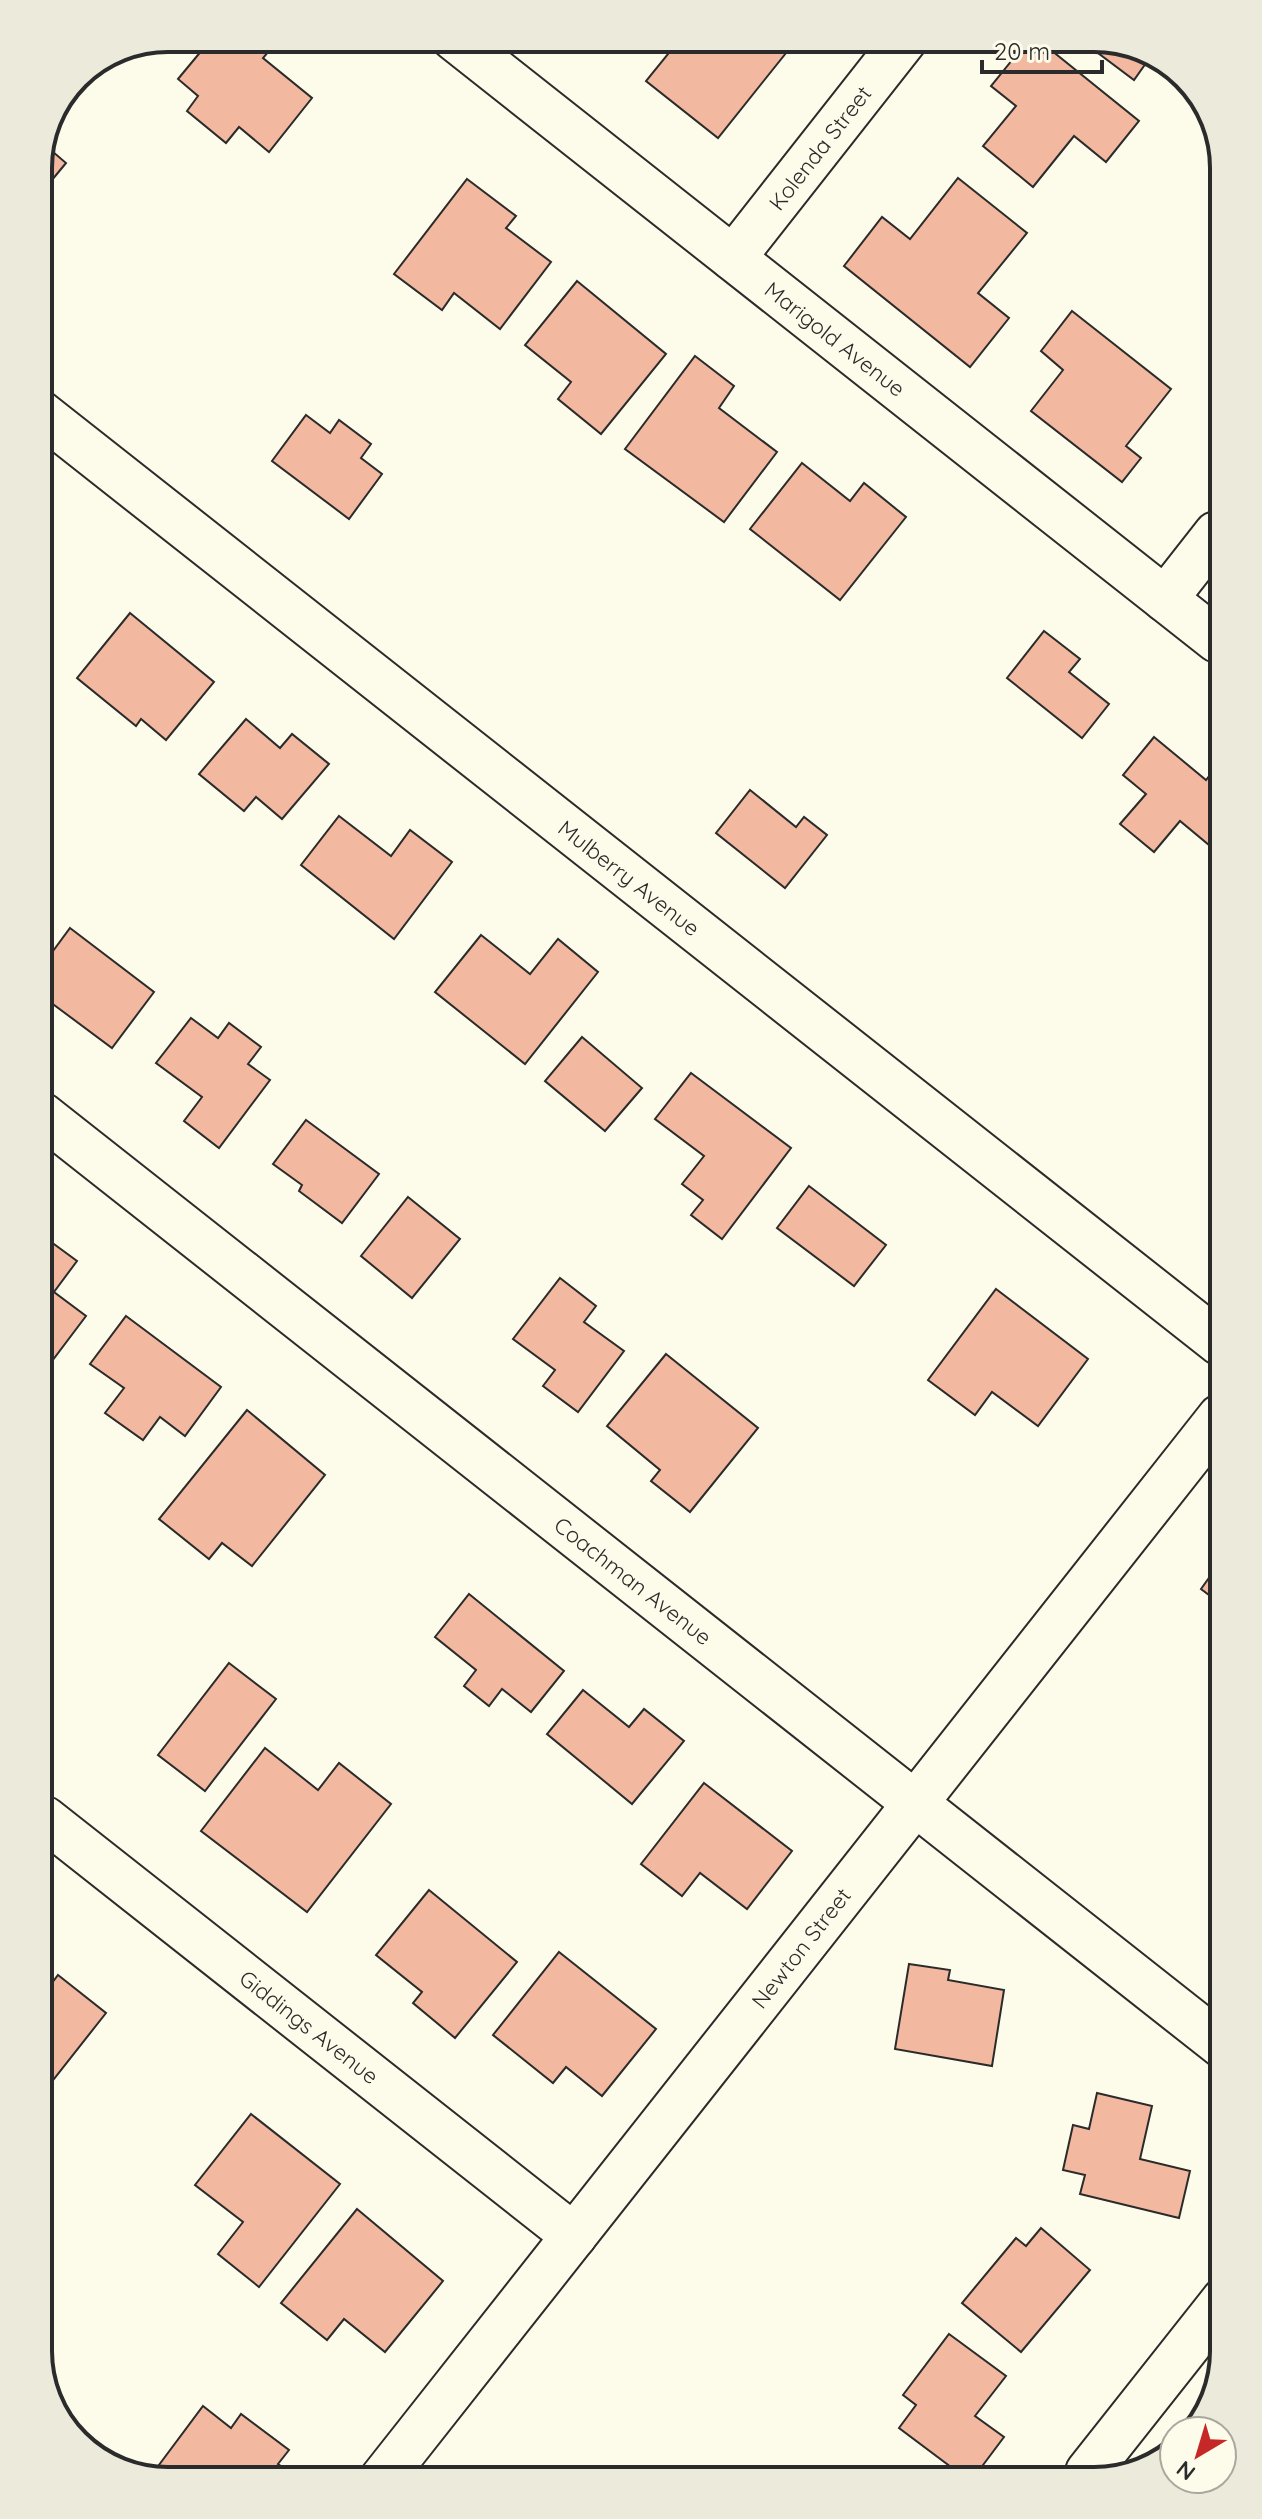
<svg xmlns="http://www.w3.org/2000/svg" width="1262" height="2519" font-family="Quicksand,sans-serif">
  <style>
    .building { fill: #f2b8a0; stroke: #2b2b2b; stroke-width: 2 }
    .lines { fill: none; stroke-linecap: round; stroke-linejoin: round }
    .minor-casing { stroke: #2b2b2b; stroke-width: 48 }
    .minor { stroke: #fdfbea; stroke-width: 44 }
    .labels { text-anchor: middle; stroke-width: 6; stroke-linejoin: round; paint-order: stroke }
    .street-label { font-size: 22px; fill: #2b2b2b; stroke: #fdfbea }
    .rim { fill: none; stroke: #2b2b2b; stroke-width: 4 }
  </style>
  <rect width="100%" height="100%" fill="#fdfbea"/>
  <g class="building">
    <path d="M212,38H276L278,40L263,58L312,98L269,152L239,127L226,143L187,111L198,96L178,79Z"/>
    <path d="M671,38H798L718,138L646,81L677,43Z"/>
    <path d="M1030,38H1036L1139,121L1106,162L1074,136L1033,187L983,146L1016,106L991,86Z"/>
    <path d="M1078,38H1103L1151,56L1134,80Z"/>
    <path d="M45,145L66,163L38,197V160Z"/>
    <path d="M958,178L1027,233L978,293L1009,318L970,367L844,266L882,217L910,239Z"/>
    <path d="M467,179L516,216L506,228L551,262L500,329L454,293L442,310L394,274Z"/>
    <path d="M577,281L666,354L601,434L558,399L571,382L525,345Z"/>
    <path d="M1072,311L1171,389L1126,446L1141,458L1122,482L1031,411L1063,370L1041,351Z"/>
    <path d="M695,356L734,386L719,408L777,452L724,522L625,449Z"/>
    <path d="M306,415L330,433L339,420L371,444L361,458L382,474L349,519L272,461Z"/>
    <path d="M802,463L850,501L864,483L906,517L840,600L750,529Z"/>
    <path d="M130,613L214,682L166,740L141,719L136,726L77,678Z"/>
    <path d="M1044,631L1080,659L1069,672L1109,704L1082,738L1007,678Z"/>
    <path d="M246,719L280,748L292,734L329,764L282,819L256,797L244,811L199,774Z"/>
    <path d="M1154,737L1206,780L1217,766V835L1209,845L1180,821L1154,852L1120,824L1146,794L1123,775Z"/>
    <path d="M750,790L796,827L804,817L827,835L785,888L716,833Z"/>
    <path d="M339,816L391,856L410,830L452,862L394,939L301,865Z"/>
    <path d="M70,928L154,992L112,1048L42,996V966Z"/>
    <path d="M481,935L530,974L558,939L598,972L525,1064L435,992Z"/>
    <path d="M191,1018L218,1038L229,1023L261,1047L248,1064L270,1080L219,1148L184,1121L202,1097L156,1063Z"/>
    <path d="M582,1037L642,1088L605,1131L545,1081Z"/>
    <path d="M691,1073L791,1148L722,1239L691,1215L703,1200L682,1184L704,1156L655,1119Z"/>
    <path d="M306,1120L379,1174L342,1223L299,1191L302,1185L273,1164Z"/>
    <path d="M809,1186L886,1245L854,1286L777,1228Z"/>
    <path d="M408,1197L460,1239L412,1298L361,1256Z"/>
    <path d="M43,1236L77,1261L54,1292L86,1316L43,1373Z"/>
    <path d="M560,1278L596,1306L584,1322L624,1351L578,1412L543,1386L555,1370L513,1339Z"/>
    <path d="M996,1289L1088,1359L1038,1426L992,1392L975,1415L928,1380Z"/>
    <path d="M126,1316L221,1387L185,1436L160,1417L143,1440L105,1413L124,1388L90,1364Z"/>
    <path d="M666,1354L758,1428L690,1512L651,1481L660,1470L607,1426Z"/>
    <path d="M247,1410L325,1475L252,1566L222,1543L209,1559L159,1519Z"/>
    <path d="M1221,1561V1604L1201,1589Z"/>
    <path d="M469,1594L564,1671L531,1712L502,1689L489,1706L464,1686L476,1670L435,1637Z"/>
    <path d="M229,1663L276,1699L205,1791L158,1755Z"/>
    <path d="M583,1690L629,1727L644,1709L684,1741L632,1804L547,1734Z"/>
    <path d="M265,1748L318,1790L339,1763L391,1804L307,1912L201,1831Z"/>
    <path d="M704,1783L792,1851L747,1909L700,1873L682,1896L641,1864Z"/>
    <path d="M429,1890L517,1962L455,2038L413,2003L422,1992L376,1955Z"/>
    <path d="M559,1952L656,2029L602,2096L566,2067L553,2083L493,2035Z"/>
    <path d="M909,1964L950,1970L948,1980L1004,1990L992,2066L895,2049Z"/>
    <path d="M58,1975L106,2013L46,2089V1991Z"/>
    <path d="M1097,2093L1152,2106L1140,2159L1190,2171L1179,2218L1080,2194L1085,2175L1063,2170L1073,2125L1089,2129Z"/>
    <path d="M251,2114L340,2184L259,2287L218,2254L243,2222L195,2185Z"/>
    <path d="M357,2209L443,2281L385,2352L344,2319L327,2340L281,2303Z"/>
    <path d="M1041,2228L1090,2270L1021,2352L962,2303L1016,2238L1026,2246Z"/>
    <path d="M949,2334L1006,2376L975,2416L1004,2437L977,2473H959L899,2428L916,2405L903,2395Z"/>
    <path d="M203,2406L231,2428L241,2414L289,2450L278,2464L299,2479L160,2481L150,2477Z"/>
  </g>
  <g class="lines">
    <g class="minor-casing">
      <g id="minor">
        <path d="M454,38L1217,640"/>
        <path d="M733,258L906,38"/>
        <path d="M39,412L1220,1343"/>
        <path d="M1165,599L1216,534"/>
        <path d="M42,1115L1223,2046"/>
        <path d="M45,1819L574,2236"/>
        <path d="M1088,2472L1224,2300"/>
        <path d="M382,2479L1220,1417"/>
      </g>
    </g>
    <use href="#minor" class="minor"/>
  </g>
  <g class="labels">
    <g class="street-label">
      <text transform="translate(820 148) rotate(-52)" y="8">Kolenda Street</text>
      <text transform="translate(835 339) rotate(38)" y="8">Marigold Avenue</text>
      <text transform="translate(629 878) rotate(38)" y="8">Mulberry Avenue</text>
      <text transform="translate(633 1581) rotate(38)" y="8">Coachman Avenue</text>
      <text transform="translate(801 1948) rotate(-52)" y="8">Newton Street</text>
      <text transform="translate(309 2027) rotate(38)" y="8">Giddings Avenue</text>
    </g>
  </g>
  <path d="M0 0H1262V2519H0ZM168 52H1094A116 116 0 0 1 1210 168V2351A116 116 0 0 1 1094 2467H168A116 116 0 0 1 52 2351V168A116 116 0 0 1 168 52Z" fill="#eceadb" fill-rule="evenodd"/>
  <path class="rim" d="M168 52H1094A116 116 0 0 1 1210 168V2351A116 116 0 0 1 1094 2467H168A116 116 0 0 1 52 2351V168A116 116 0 0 1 168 52Z"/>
  <g transform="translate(1198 2455) rotate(218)"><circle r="38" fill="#fdfbea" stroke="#a9a89e" stroke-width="2"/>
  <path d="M0-6L14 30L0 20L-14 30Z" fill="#c62828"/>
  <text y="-12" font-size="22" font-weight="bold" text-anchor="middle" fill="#2b2b2b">N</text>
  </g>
  <path d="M982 60v12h120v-12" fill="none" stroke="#2b2b2b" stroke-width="4"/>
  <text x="994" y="60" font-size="24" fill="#2b2b2b" stroke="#fdfbea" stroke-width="6" paint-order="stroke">20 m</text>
</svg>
